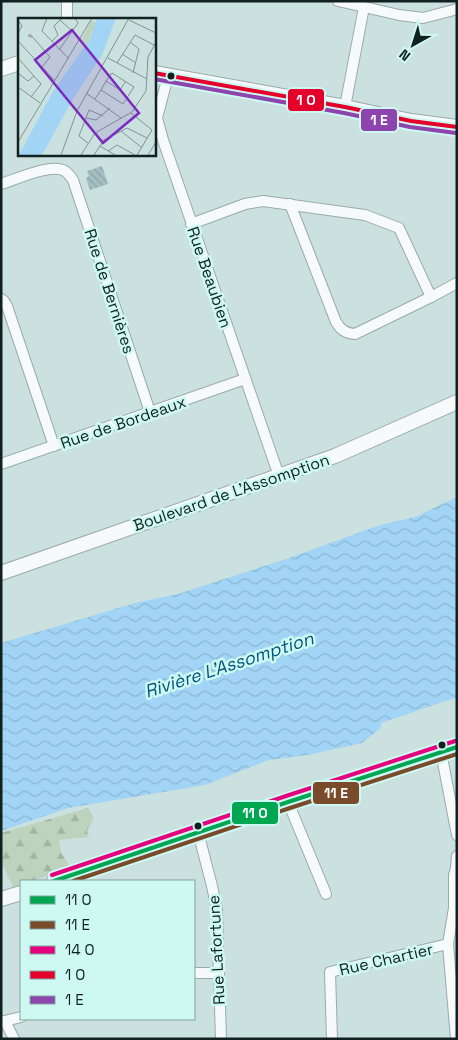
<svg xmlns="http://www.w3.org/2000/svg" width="458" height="1040" font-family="'Space Grotesk',sans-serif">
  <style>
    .forest { fill: url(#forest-firs) }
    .water { fill: url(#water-waves) }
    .building { fill: url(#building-back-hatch) }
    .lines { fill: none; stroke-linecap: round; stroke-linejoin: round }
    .street-casing { stroke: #99aba9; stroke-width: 12 }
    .secondary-casing { stroke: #99aba9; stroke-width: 16 }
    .street { stroke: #f7fafa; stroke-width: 10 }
    .secondary { stroke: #f7fafa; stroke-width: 14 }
    .bus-1-casing { stroke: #cef9f3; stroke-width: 8 }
    .bus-2-casing { stroke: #cef9f3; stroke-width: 8 }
    .bus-3-casing { stroke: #cef9f3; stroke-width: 8 }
    .bus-4-casing { stroke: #cef9f3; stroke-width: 8 }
    .bus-5-casing { stroke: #cef9f3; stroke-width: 8 }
    .bus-1 { stroke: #00a651; stroke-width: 4 }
    .bus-2 { stroke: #7a4b2a; stroke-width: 4 }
    .bus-3 { stroke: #e5007d; stroke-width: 4 }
    .bus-4 { stroke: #e4002b; stroke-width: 4 }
    .bus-5 { stroke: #8e44ad; stroke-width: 4 }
    .bus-dot { fill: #10211f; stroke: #cef9f3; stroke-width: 2 }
    .labels { text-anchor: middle; stroke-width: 5; stroke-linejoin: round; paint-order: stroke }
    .street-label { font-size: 16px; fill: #10211f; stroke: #cef9f3 }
    .water-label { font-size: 18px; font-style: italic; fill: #03547e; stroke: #cef9f3 }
    .inset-road { fill: none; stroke: #809492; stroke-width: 1 }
    .view { fill: #7b2cbf; fill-opacity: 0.15; stroke: #7b2cbf; stroke-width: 2.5 }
    .inset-edge { fill: none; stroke: #10211f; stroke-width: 2.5 }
    .line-badge { stroke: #cef9f3; stroke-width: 2 }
    .badge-label { font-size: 14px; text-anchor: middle; font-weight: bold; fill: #fff }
  </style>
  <defs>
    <pattern id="forest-firs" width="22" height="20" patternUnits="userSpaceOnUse" patternTransform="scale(1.25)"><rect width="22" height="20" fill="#bdd3be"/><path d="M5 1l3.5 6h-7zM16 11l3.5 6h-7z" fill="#a1b5a3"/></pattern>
    <pattern id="water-waves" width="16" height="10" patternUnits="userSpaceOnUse" patternTransform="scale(1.25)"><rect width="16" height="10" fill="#a2d5f5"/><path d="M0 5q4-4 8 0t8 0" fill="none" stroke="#8ab7d2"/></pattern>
    <pattern id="building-back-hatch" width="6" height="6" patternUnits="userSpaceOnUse" patternTransform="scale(1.25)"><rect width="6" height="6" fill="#a4bfc2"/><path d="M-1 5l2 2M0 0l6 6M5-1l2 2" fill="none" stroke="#8ca4a6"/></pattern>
  </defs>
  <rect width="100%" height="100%" fill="#cbe1df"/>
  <path class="forest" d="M88,808L94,818L87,831L89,837L59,840L61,853L71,867L33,881H21V885L14,888L1,862V833Z"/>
  <path class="water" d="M457,497V698L446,701L381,723V728L362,743L308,755L269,760L205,785L68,808L1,831V643L135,603L178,594L286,559L380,525L415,517Z"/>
  <path class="building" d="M102,166L108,184L90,190L86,178L89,176L87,171Z"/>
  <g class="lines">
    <g class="street-casing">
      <g id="street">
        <path d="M67,1V19"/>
        <path d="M338,1L399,15L423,18L457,9"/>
        <path d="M168,76L157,118L163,140L279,476"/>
        <path d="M345,107L364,7"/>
        <path d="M1,184C17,179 51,163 65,171C68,173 71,177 73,180L150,412"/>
        <path d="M290,204L336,322C341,330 345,333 355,334L431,297L457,283"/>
        <path d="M191,224L245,204L263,201L365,215L399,228L431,297"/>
        <path d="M1,299L4,301L7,306L54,446"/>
        <path d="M1,464L245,379"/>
        <path d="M441,752L457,835"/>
        <path d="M288,802L326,894"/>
        <path d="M198,832L212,886L217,910L221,1039"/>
        <path d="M194,973H218"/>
        <path d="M5,1021L14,1039"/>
        <path d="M1,1022L21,1017"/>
        <path d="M332,1039L330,972L448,944"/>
        <path d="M456,1039L448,944L454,908V875L456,868L457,856"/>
      </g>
    </g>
    <g class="secondary-casing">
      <g id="secondary">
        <path d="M1,69L19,63"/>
        <path d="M154,73L345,107L411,121L457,127"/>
        <path d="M1,573L335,456L457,402"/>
        <path d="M54,881L288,802L457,747"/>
        <path d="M1,899L21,893"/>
      </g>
    </g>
    <use href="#street" class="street"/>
    <use href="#secondary" class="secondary"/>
    <g class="bus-1-casing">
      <path id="bus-1" d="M54,881L288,802L457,747"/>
    </g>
    <g class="bus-2-casing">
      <path id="bus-2" d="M73,881L290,808L457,754"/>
    </g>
    <g class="bus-3-casing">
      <path id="bus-3" d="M52,875L286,796L455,741"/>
    </g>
    <g class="bus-4-casing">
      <path id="bus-4" d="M154,73L345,107L411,121L457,127"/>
    </g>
    <g class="bus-5-casing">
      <path id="bus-5" d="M154,79L344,113L410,127L456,133"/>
    </g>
    <use href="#bus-1" class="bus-1"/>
    <use href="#bus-2" class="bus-2"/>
    <use href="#bus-3" class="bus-3"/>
    <use href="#bus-4" class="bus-4"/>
    <use href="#bus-5" class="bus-5"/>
  </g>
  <g class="bus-dot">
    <circle cx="171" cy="76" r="4.5"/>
    <circle cx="442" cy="745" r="4.5"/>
    <circle cx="198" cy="826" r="4.5"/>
  </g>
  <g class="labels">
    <g class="street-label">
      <text transform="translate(210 277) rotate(71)" y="6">Rue Beaubien</text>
      <text transform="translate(110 291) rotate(72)" y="6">Rue de Bernières</text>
      <text transform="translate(123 422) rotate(-19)" y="6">Rue de Bordeaux</text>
      <text transform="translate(231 492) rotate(-19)" y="6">Boulevard de L'Assomption</text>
      <text transform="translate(216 950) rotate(-93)" y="6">Rue Lafortune</text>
      <text transform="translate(386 959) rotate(-13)" y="6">Rue Chartier</text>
    </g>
    <g class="water-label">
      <text transform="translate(229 665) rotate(-18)" y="6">Rivière L'Assomption</text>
    </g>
  </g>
  <g transform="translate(18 18)">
    <rect width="138" height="138" fill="#cbe1df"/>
    <path d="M73,2L78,5L68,28L62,25Z" fill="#bdd3be"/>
    <path d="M79,0H98L84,37L55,81L24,137H1L34,75L72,21Z" fill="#a2d5f5"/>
    <path class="inset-road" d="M29,0L24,13L51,41M0,2L4,8L0,15M42,2L55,14M111,2L138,15M14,19L10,18L12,16L18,23L32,39L24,49M0,23L37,63M34,23L40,17L36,8L44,0M112,24L121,31L115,55M41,32L60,5L57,0M104,36L118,45M0,40L23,66L13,79M90,40L129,61M99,45L117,17L136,27M0,55L10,63L16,58M88,63L102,72L108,63M0,69L22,85M68,75L103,100M77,81L83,72L88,63L93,56L94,55L116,69L105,86L83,72M113,95L134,112L119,137M68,100L78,102L92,90M103,113L123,129M0,124L74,0M70,125L61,118L71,92L85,98M82,128L97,137M90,133L99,127L117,137M43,137L59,93L111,0M63,137L77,115L114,94L128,73L130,39L138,24M76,137L86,122L109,110L129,120M130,137L138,124"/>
    <path class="view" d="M54,12L121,95L85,125L17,42Z"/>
    <rect width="138" height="138" class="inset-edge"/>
  </g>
  <g class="line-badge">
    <rect x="287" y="88" width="38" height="24" rx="5" fill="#e4002b"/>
    <rect x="360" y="108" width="38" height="24" rx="5" fill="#8e44ad"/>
    <rect x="312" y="781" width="48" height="24" rx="5" fill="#7a4b2a"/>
    <rect x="231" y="801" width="48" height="24" rx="5" fill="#00a651"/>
  </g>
  <g class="badge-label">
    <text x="306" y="105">1 O</text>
    <text x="379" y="125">1 E</text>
    <text x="336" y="798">11 E</text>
    <text x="255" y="818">11 O</text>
  </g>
  <rect width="458" height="1040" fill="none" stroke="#10211f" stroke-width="5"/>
  <rect x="20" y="880" width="175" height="140" fill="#cef9f3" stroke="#82a39e"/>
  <rect x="30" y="896" width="25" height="8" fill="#00a651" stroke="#82a39e"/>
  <text x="65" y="905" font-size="15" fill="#10211f">11 O</text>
  <rect x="30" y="921" width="25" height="8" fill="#7a4b2a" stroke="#82a39e"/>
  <text x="65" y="930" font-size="15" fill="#10211f">11 E</text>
  <rect x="30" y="946" width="25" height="8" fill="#e5007d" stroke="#82a39e"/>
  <text x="65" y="955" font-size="15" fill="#10211f">14 O</text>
  <rect x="30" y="971" width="25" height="8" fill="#e4002b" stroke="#82a39e"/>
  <text x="65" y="980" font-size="15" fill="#10211f">1 O</text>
  <rect x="30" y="996" width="25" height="8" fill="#8e44ad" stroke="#82a39e"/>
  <text x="65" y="1005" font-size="15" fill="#10211f">1 E</text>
  <g transform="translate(413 45) rotate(219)" stroke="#cef9f3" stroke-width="4" paint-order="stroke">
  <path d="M0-4L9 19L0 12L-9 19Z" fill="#10211f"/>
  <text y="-8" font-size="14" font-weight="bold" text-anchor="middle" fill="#10211f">N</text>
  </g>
</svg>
